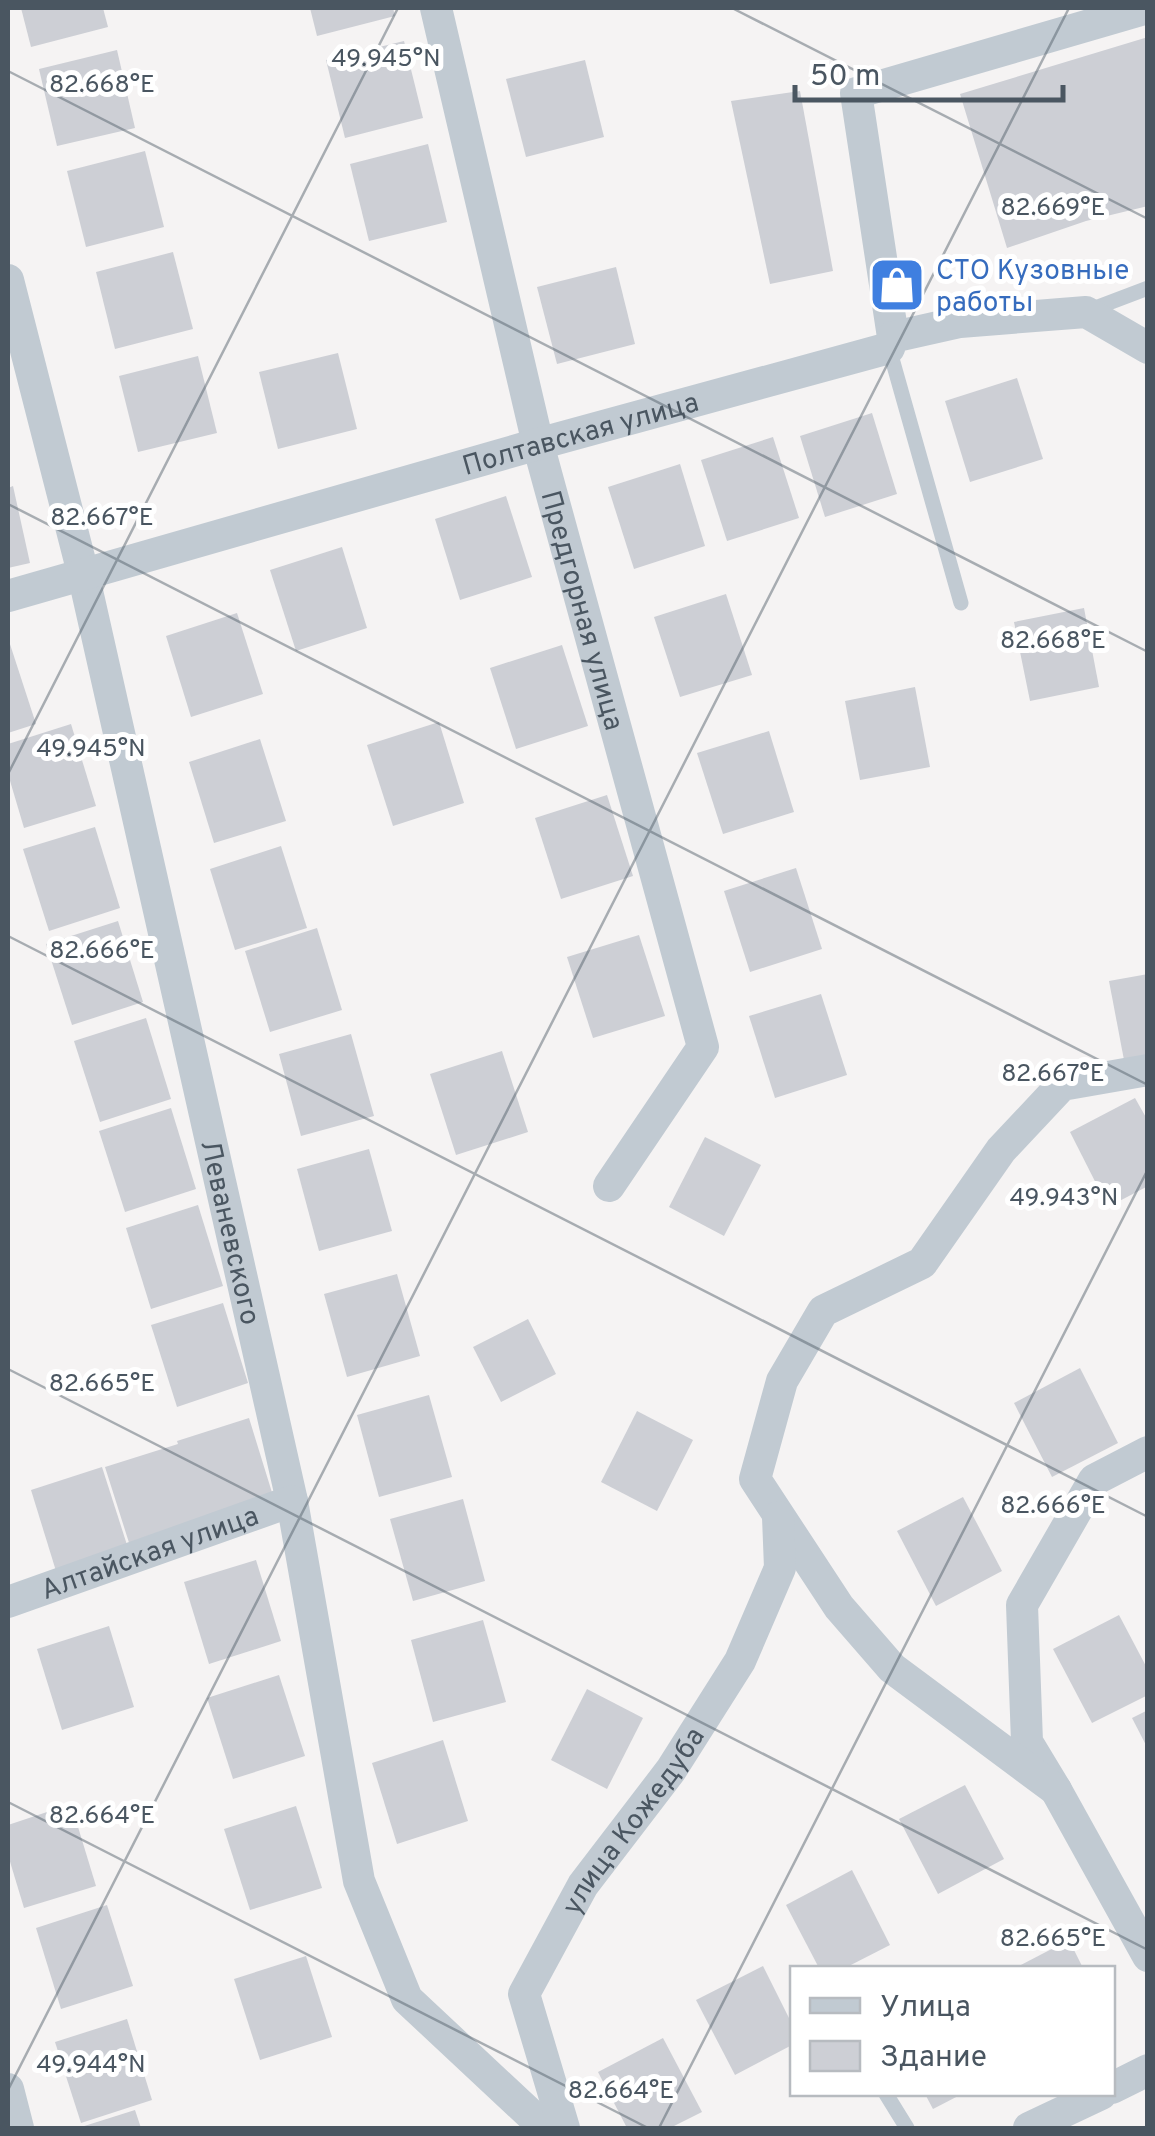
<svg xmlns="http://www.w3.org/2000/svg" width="1155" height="2136" font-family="Overpass,sans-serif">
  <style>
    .building { fill: #cdcfd5 }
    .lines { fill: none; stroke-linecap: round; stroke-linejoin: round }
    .service { stroke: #c1cad2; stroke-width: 15 }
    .minor { stroke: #c1cad2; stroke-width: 32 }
    .ticks { fill: none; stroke: #4a5661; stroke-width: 2.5; stroke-opacity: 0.45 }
    .labels { text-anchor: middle; stroke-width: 10; stroke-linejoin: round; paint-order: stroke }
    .shop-label { font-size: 28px; fill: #366cbe; stroke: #fff; text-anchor: start }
    .street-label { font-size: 28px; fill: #4a5661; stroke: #fff }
    .ticks-label { font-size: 25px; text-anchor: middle; fill: #4a5661; stroke: #fff; stroke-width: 10; stroke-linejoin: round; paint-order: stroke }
  </style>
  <rect width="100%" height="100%" fill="#f5f3f3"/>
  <g class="building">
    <path d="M21,8H103L108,27L31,47Z"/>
    <path d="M310,8H393L395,16L317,36Z"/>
    <path d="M1148,37V206L1086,221L1007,248L960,94Z"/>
    <path d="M404,41L423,118L345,138L326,60Z"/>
    <path d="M117,50L135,128L57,146L39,69Z"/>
    <path d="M585,60L604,137L526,157L506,79Z"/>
    <path d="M800,91L833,271L770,284L731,101Z"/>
    <path d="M428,144L447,222L369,241L350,164Z"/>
    <path d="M145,151L164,227L86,247L67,171Z"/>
    <path d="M173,252L193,329L115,349L96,272Z"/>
    <path d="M616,267L635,344L557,364L537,287Z"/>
    <path d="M338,353L357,429L278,449L259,372Z"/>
    <path d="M198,356L217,433L138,452L119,376Z"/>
    <path d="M1017,378L1043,459L970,482L945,401Z"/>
    <path d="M872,413L897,494L825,517L800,436Z"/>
    <path d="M773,437L799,518L727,541L701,460Z"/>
    <path d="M680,464L705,546L634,569L608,487Z"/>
    <path d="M13,486L30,563L8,568V488Z"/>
    <path d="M506,496L532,577L460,600L435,519Z"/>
    <path d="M342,547L367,628L296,651L270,570Z"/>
    <path d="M726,594L752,675L680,697L654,617Z"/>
    <path d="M1084,608L1099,687L1030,701L1014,622Z"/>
    <path d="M237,613L263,694L191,717L166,636Z"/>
    <path d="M8,638L36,724L8,733Z"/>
    <path d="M562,645L588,726L516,749L490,668Z"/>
    <path d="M915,687L930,767L860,780L845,701Z"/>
    <path d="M439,722L464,803L393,826L367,745Z"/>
    <path d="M71,724L96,806L24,828L8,774V744Z"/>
    <path d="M769,731L794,812L723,834L697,753Z"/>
    <path d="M260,739L286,821L214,843L189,762Z"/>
    <path d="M607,795L633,876L561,899L535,818Z"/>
    <path d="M95,827L120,908L49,931L23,849Z"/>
    <path d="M281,846L307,928L235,950L210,869Z"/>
    <path d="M796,868L822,949L750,972L724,891Z"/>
    <path d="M118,921L143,1002L72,1025L46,944Z"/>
    <path d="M317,928L342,1010L270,1032L245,951Z"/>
    <path d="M639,935L665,1016L593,1038L567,957Z"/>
    <path d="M1148,974V1056L1124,1060L1109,981Z"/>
    <path d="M821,994L847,1075L775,1098L749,1016Z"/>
    <path d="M146,1018L171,1099L100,1122L74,1041Z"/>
    <path d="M351,1034L374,1116L301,1136L279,1054Z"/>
    <path d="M502,1051L528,1132L456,1155L430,1074Z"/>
    <path d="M1135,1098L1148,1121V1186L1108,1207L1070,1132Z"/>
    <path d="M171,1108L196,1189L125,1212L99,1131Z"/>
    <path d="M705,1137L761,1165L724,1236L669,1207Z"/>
    <path d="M369,1149L392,1231L319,1251L297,1169Z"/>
    <path d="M198,1205L223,1286L151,1309L126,1228Z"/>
    <path d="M397,1274L420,1356L347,1377L324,1294Z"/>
    <path d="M223,1303L248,1383L177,1407L151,1325Z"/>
    <path d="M528,1319L556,1374L501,1402L473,1347Z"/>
    <path d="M1080,1368L1118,1443L1052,1477L1014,1403Z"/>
    <path d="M429,1395L452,1477L379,1497L357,1415Z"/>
    <path d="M637,1411L693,1440L657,1511L601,1482Z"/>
    <path d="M249,1418L274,1499L131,1549L105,1467L178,1444L177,1441Z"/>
    <path d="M102,1467L128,1548L56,1571L31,1490Z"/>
    <path d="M963,1497L1002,1571L936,1606L897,1531Z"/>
    <path d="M463,1499L485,1581L413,1601L390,1519Z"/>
    <path d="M256,1560L281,1641L209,1664L184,1582Z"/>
    <path d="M1119,1615L1148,1670V1695L1092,1723L1053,1649Z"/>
    <path d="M483,1620L506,1702L433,1722L411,1640Z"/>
    <path d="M109,1626L134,1707L62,1730L37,1649Z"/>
    <path d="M279,1675L305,1756L233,1779L207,1698Z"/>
    <path d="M587,1689L643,1718L607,1789L551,1760Z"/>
    <path d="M1148,1710V1749L1132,1718Z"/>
    <path d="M443,1740L468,1821L397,1844L372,1763Z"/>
    <path d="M965,1785L1004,1859L938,1894L899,1819Z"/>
    <path d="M71,1804L96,1886L24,1908L8,1855V1825Z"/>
    <path d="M296,1806L322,1888L250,1910L224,1829Z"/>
    <path d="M852,1870L890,1945L845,1968H819L786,1905Z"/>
    <path d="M107,1905L133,1986L61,2009L36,1928Z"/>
    <path d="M1069,1940L1083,1968H1015Z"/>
    <path d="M306,1956L332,2037L260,2060L234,1979Z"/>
    <path d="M763,1966L792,2024V2045L735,2075L696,2000Z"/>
    <path d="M127,2019L152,2100L81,2123L55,2042Z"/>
    <path d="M663,2038L702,2112L670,2128H627L598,2072Z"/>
    <path d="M925,2094H962L933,2109Z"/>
    <path d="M135,2110L141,2128H78Z"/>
  </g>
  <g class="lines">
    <g class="service">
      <path d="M1090,310L1148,288"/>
      <path d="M889,348L961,603"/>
      <path d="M886,2094L907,2128"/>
    </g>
    <g class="minor">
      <path id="s1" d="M436,8L538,444L703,1047L609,1186"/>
      <path id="s2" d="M8,280L83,573L292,1501L359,1881L407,1999L545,2128"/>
      <path d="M893,337L856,93L1148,8"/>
      <path id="s3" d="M8,596L538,444L889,348L893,337L960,322L1086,312L1148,348"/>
      <path d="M1148,1452L1094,1480L1022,1605L1027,1742L1056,1790L1148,1956"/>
      <path id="s4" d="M8,1602L292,1501"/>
      <path d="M1056,1790L892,1668L839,1607L755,1479L782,1381L823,1311L922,1263L1001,1150L1062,1085L1148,1070"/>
      <path d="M1112,2088L1148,2070"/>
      <path d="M8,2089L18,2128"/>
      <path id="s5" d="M564,2128L524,1994L583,1885L671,1770L740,1661L780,1568L778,1517"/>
      <path d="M1029,2128L1101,2094"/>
    </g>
  </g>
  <path class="ticks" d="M732,8L1148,219M8,71L1148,652M8,504L1148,1085M8,774L398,8M8,936L1148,1517M8,1369L1148,1950M8,1802L648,2128M8,2090L1069,8M659,2128L1148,1169"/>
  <defs>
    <g id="shop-square" transform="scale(2.875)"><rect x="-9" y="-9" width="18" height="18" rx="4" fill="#3f7fe0" stroke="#fff"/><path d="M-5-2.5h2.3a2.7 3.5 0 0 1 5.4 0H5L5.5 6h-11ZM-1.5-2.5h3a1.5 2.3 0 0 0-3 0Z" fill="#fff"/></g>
  </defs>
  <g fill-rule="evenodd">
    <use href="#shop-square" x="897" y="285"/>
  </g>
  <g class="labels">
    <g class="shop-label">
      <text x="936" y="279">СТО Кузовные<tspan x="936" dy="32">работы</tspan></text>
    </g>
    <g class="street-label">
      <text dy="10" stroke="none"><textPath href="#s3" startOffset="595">Полтавская улица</textPath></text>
      <text dy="10" stroke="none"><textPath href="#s1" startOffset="620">Предгорная улица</textPath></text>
      <text dy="10" stroke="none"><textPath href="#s2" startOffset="978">Леваневского</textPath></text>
      <text dy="10" stroke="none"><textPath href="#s4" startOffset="150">Алтайская улица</textPath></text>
      <text dy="10" stroke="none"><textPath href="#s5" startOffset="345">улица Кожедуба</textPath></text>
    </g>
  </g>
  <g class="ticks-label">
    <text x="386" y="66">49.945°N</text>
    <text x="102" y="92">82.668°E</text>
    <text x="1053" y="215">82.669°E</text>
    <text x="102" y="525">82.667°E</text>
    <text x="1053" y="648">82.668°E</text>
    <text x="91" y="756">49.945°N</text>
    <text x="102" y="958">82.666°E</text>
    <text x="1053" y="1081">82.667°E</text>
    <text x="1064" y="1205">49.943°N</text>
    <text x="102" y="1391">82.665°E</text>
    <text x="1053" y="1513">82.666°E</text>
    <text x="102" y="1823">82.664°E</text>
    <text x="1053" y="1946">82.665°E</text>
    <text x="91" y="2072">49.944°N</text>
    <text x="621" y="2098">82.664°E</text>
  </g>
  <rect width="1155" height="2136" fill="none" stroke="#4a5661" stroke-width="20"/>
  <rect x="790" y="1966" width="325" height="130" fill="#ffffff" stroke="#b7bbc0" stroke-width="2.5"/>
  <rect x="810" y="1998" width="50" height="15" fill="#c1cad2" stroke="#b7bbc0" stroke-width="2.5"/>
  <text x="880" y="2016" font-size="30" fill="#4a5661">Улица</text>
  <rect x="810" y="2041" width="50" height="30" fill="#cdcfd5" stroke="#b7bbc0" stroke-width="2.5"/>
  <text x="880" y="2066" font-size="30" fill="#4a5661">Здание</text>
  <path d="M795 85v15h268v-15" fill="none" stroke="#4a5661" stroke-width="5"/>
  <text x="810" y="85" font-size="30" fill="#4a5661" stroke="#ffffff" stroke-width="8" paint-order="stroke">50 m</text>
</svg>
